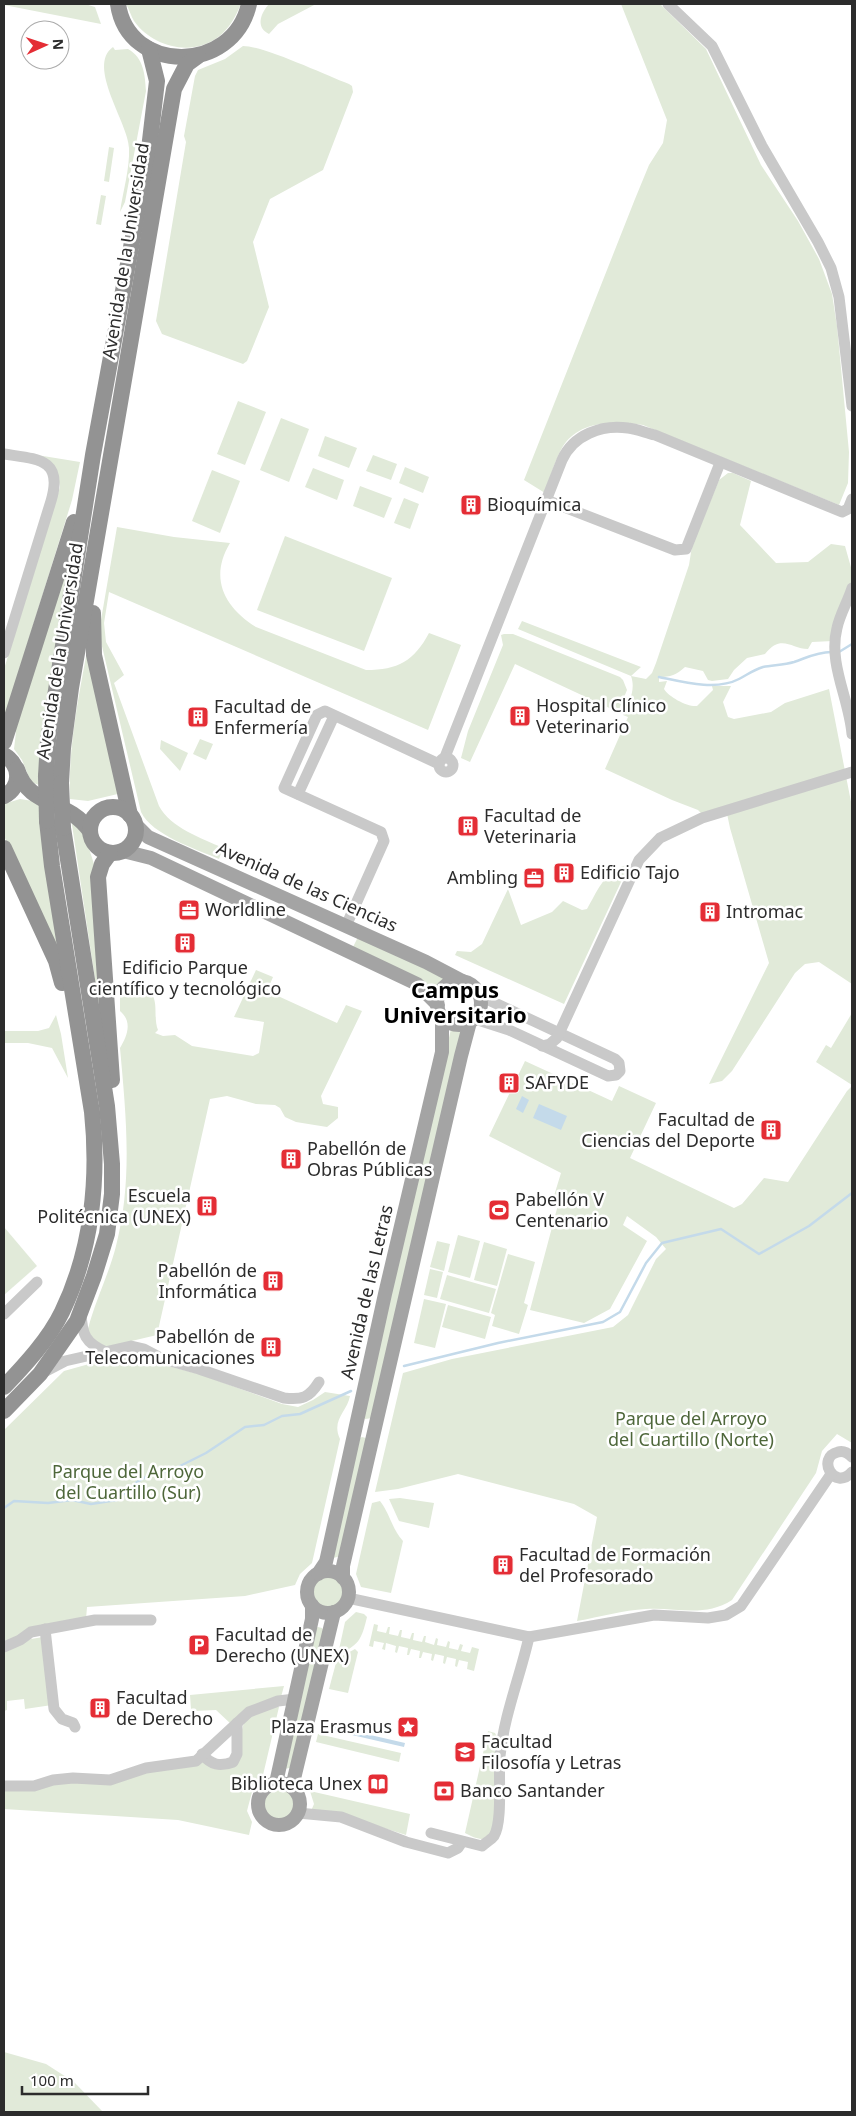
<svg xmlns="http://www.w3.org/2000/svg" width="856" height="2116" font-family="'Noto Sans',sans-serif">
  <style>
    .green { fill: #e1ead9 }
    .water { fill: #c4daea }
    .lines { fill: none; stroke-linecap: round; stroke-linejoin: round }
    .stream { stroke: #c4daea; stroke-width: 2.5 }
    .minor { stroke: #c9c9c9; stroke-width: 11 }
    .major { stroke: #a4a4a4; stroke-width: 14 }
    .highway { stroke: #939393; stroke-width: 16 }
    .highway-bridge { stroke: #939393; stroke-width: 16 }
    .labels { text-anchor: middle; stroke-width: 5; stroke-linejoin: round; paint-order: stroke }
    .street-label { font-size: 18px; fill: #2c2c2c; stroke: #fff }
    .poi-label { font-size: 18px; fill: #2c2c2c; stroke: #fff; text-anchor: start }
    .park-label { font-size: 18px; fill: #4e673a; stroke: #fff }
    .district-label { font-size: 22px; font-weight: bold; fill: #000; stroke: #fff }
  </style>
  <rect width="100%" height="100%" fill="#fff"/>
  <g class="green">
    <path d="M4,4H85L95,7L101,24L4,5Z"/>
    <path d="M126,4H241C236,15 232,24 223,33C197,58 154,49 134,21C131,16 129,9 126,4Z"/>
    <path d="M269,4H316L278,24L269,34C255,27 261,13 269,4Z"/>
    <path d="M621,4H660L706,49L761,165L798,221L819,259L832,294L837,326L849,452L848,483L839,505L643,425C617,421 584,420 566,442C558,451 549,480 545,493L524,480L635,199L649,165L663,143L667,120Z"/>
    <path d="M243,46C264,46 325,75 349,84L352,86L353,92L323,170L270,199L253,242L269,307L247,361L243,364L162,334L156,321L186,142L184,136L195,76L198,70L225,59Z"/>
    <path d="M113,47L115,50L128,49C144,58 145,75 146,91L125,202L120,212C123,191 130,168 129,148C129,124 86,66 113,47Z"/>
    <path d="M109,147L114,148L109,182L104,181Z"/>
    <path d="M101,195L106,196L101,225L96,224Z"/>
    <path d="M238,401L266,412L245,465L217,454Z"/>
    <path d="M281,418L309,429L289,482L260,470Z"/>
    <path d="M325,436L357,448L349,468L318,456Z"/>
    <path d="M37,455L80,462L72,500L4,719V669L60,487L57,471Z"/>
    <path d="M373,455L397,464L391,480L366,471Z"/>
    <path d="M405,467L429,477L423,493L399,483Z"/>
    <path d="M313,468L344,480L337,500L305,487Z"/>
    <path d="M212,470L240,481L220,533L192,521Z"/>
    <path d="M728,473H733L751,481L740,525L776,563L808,562L831,544L845,546L852,571V580L833,641L812,642L808,649C792,649 781,633 765,654L747,658L734,670L728,679L712,681L708,680L703,671L685,667C676,675 671,677 659,677V682L667,681L664,689C669,697 687,707 697,706L713,690L712,686H731L723,702L728,717L734,719L771,712L785,703L829,689L852,807V984L819,962L805,964L795,973L732,1071L722,1081L709,1084L769,963L730,828L726,809L703,815L698,810L672,800L605,769L628,717L623,715C629,702 636,690 631,676L518,629L522,621L641,667L631,676L646,679L652,673L656,663L689,565L692,546L719,480Z"/>
    <path d="M360,486L392,498L384,518L353,506Z"/>
    <path d="M404,498L419,504L410,529L394,523Z"/>
    <path d="M117,527L174,537L230,543C209,578 224,607 256,627L366,670C398,670 414,661 429,633L461,645L428,730L109,592L104,623L106,642L124,675L114,683L159,806C171,828 201,838 223,848L219,859C196,849 152,835 141,812L101,642V620Z"/>
    <path d="M285,536L392,578L364,651L257,610Z"/>
    <path d="M70,550L39,785L31,782L22,760L14,749L16,732L14,731Z"/>
    <path d="M504,634H513L620,677L623,680L627,690L618,712L515,664L470,762L461,758L468,731L503,645L501,635Z"/>
    <path d="M87,651L122,793L88,801L70,799C68,749 78,700 87,651Z"/>
    <path d="M200,739L213,744L206,760L193,754Z"/>
    <path d="M161,740L188,753L180,771L160,749Z"/>
    <path d="M20,799L39,802L58,949L44,928L4,836V804Z"/>
    <path d="M71,818L83,830L94,864L103,1033Z"/>
    <path d="M623,866L628,867L564,1004L455,955L457,951L471,952L482,944L508,889L521,925L552,912L563,901L582,910L587,909C597,892 603,874 623,866Z"/>
    <path d="M358,937L447,979L437,987L434,993L352,949Z"/>
    <path d="M256,970L273,977L267,991L337,1023L346,1005L362,1011L321,1096L323,1104L338,1107V1118L327,1127L296,1122L285,1117L280,1108L275,1105L256,1104L227,1096L210,1099L157,1335L106,1347L92,1339L88,1329C95,1301 109,1274 116,1246C133,1180 126,1115 120,1048C127,1036 133,1022 120,1011V996C127,991 134,989 143,990C162,993 152,1016 158,1030L155,1033L163,1036L175,1035L192,1046L253,1056L259,1053L264,1022L234,1017Z"/>
    <path d="M852,1013V1085L816,1062L826,1045L831,1048Z"/>
    <path d="M56,1015L61,1034L68,1078L52,1048L28,1043H4V1031H38L49,1028Z"/>
    <path d="M451,1029L463,1031L373,1418L365,1419L363,1416Z"/>
    <path d="M525,1061L612,1101L619,1086L656,1103L630,1158L734,1208L742,1204L764,1178L788,1182L847,1091L852,1086V1443L837,1434L822,1451L816,1473L732,1600C704,1618 677,1607 646,1609C623,1610 600,1617 577,1621L597,1517L574,1504L458,1474L398,1489L375,1492L403,1373L452,1359L613,1327L628,1315L656,1259L666,1249L656,1237L627,1216L623,1225L647,1241L610,1309L584,1323L530,1310L559,1201L553,1199L561,1173L489,1136Z"/>
    <path d="M4,1227L37,1266L4,1295Z"/>
    <path d="M458,1235L480,1241L470,1278L448,1272Z"/>
    <path d="M437,1241L450,1244L444,1271L430,1267Z"/>
    <path d="M484,1242L507,1249L497,1286L474,1280Z"/>
    <path d="M508,1254L535,1262L524,1303L528,1305L519,1334L492,1326L495,1315L491,1313Z"/>
    <path d="M430,1269L443,1272L437,1298L424,1295Z"/>
    <path d="M447,1275L496,1289L489,1313L440,1299Z"/>
    <path d="M424,1299L446,1304L435,1348L414,1343Z"/>
    <path d="M448,1305L491,1317L485,1339L442,1327Z"/>
    <path d="M132,1352H140L157,1363L202,1375L282,1404L298,1407L313,1400L325,1392L350,1396C347,1412 331,1420 340,1439L312,1563L300,1574L295,1585L245,1596L87,1607L86,1619L4,1643V1430L64,1371Z"/>
    <path d="M362,1437L366,1438L341,1556L333,1558L358,1439Z"/>
    <path d="M400,1498L434,1503L429,1528L399,1521L389,1499Z"/>
    <path d="M380,1501C390,1514 392,1529 403,1541L391,1593L361,1587L356,1574L372,1503Z"/>
    <circle cx="328" cy="1592" r="16"/>
    <path d="M356,1612L364,1614L367,1617C362,1638 359,1646 338,1654L345,1622Z"/>
    <path d="M374,1624L378,1625L377,1631L386,1633L388,1627H390L389,1634L398,1636L400,1630H402L401,1637L410,1639L412,1633H414L413,1640L422,1642L424,1636H426L425,1642L434,1645L436,1638L438,1639L437,1645L446,1647L448,1641L450,1642L449,1648L458,1650L460,1644L463,1645L461,1651L470,1653L472,1647L479,1649L474,1671L467,1669L468,1662L459,1660L457,1667L455,1666L456,1659L447,1657L445,1664L443,1663L444,1656L435,1654L433,1661L431,1660L432,1654L423,1652L421,1658H419L420,1651L411,1649L409,1655H407L408,1648L399,1646L397,1653L395,1652L396,1646L386,1643L385,1650L382,1649L384,1643L374,1641L373,1647L369,1646Z"/>
    <path d="M318,1627L322,1628L324,1631L293,1767L285,1769L314,1629Z"/>
    <path d="M43,1637L52,1705L25,1709L24,1699L7,1701V1710L4,1711V1650L31,1639Z"/>
    <path d="M355,1649L358,1652L348,1693L329,1689L337,1659Z"/>
    <path d="M284,1686L281,1697L231,1724L216,1710L194,1711L191,1709L190,1695Z"/>
    <path d="M274,1705L279,1707L263,1775L255,1781L248,1807L247,1811L252,1822L249,1835L178,1820L4,1809V1787L92,1781L202,1762L232,1765L245,1719Z"/>
    <path d="M488,1731L495,1733L497,1737C497,1753 499,1826 490,1835C483,1843 473,1837 465,1833Z"/>
    <path d="M318,1734L401,1753L399,1762L316,1742Z"/>
    <circle cx="279" cy="1804" r="15"/>
    <path d="M310,1791L410,1814L406,1835L368,1823L311,1811L314,1804Z"/>
    <path d="M4,2052L46,2064L74,2082L103,2112H4Z"/>
  </g>
  <g class="water">
    <path d="M522,1096L529,1100L523,1113L516,1109Z"/>
    <path d="M539,1104L567,1116L561,1130L533,1118Z"/>
    <path d="M327,1725L405,1743L404,1747L326,1729Z"/>
  </g>
  <g class="lines">
    <g class="stream">
      <path d="M839,652L852,644"/>
      <path d="M659,677C683,682 716,691 739,679C747,675 753,670 763,667C773,665 784,665 794,662C806,658 817,652 831,652"/>
      <path d="M404,1366L498,1343L603,1322L620,1312L646,1263L662,1243L721,1229L759,1254L809,1226L852,1193"/>
      <path d="M4,1508L14,1501L48,1503L72,1500L91,1504L117,1500L137,1482L151,1474L170,1471L206,1453L245,1427L264,1425L282,1416L300,1414L351,1391"/>
    </g>
    <g class="minor">
      <path d="M668,4L712,46L762,146L818,242L831,268L839,297L852,406"/>
      <path d="M4,454C36,459 64,458 51,501L4,653"/>
      <path d="M546,500L675,550L686,549L720,463"/>
      <path d="M852,588C848,601 840,614 837,628C828,664 849,698 852,734"/>
      <path d="M445,757L562,460C573,435 602,424 628,428C637,429 646,433 655,435L842,512L848,509L852,499"/>
      <circle cx="446" cy="765" r="7"/>
      <path d="M298,794L334,716"/>
      <path d="M346,926L384,841L381,832L284,788L317,715L325,711L439,764"/>
      <path d="M475,1019L509,1030L608,1076L616,1075L620,1071L619,1063L615,1059L480,996"/>
      <path d="M542,1046L550,1044L557,1038L639,860L660,838L702,818L852,772"/>
      <path d="M81,1313C82,1334 85,1343 106,1352"/>
      <path d="M4,1314L37,1282"/>
      <path d="M42,1373L65,1361L131,1346L144,1349L163,1359L199,1369L284,1398C302,1400 309,1398 319,1382"/>
      <path d="M852,1457C848,1453 844,1450 838,1452C816,1457 834,1492 852,1472"/>
      <path d="M348,1598L529,1637L654,1615L708,1618L726,1615L741,1606L831,1474"/>
      <path d="M45,1629L54,1709L62,1719L73,1723L75,1727"/>
      <path d="M4,1647L20,1640L31,1632L95,1620H151"/>
      <path d="M202,1754C211,1765 220,1767 233,1762L237,1754V1723"/>
      <path d="M4,1786H34L53,1780L73,1778L110,1780L146,1768L196,1761L249,1712L278,1701L295,1699"/>
      <path d="M298,1813L341,1817L406,1842L448,1853L458,1848L462,1842"/>
      <path d="M431,1833L482,1846C485,1843 491,1840 494,1836C503,1821 498,1776 500,1756C504,1715 520,1677 529,1637"/>
    </g>
    <g class="major">
      <path d="M135,824L148,837L426,962L466,983"/>
      <path d="M123,851L151,858L417,984L438,1005"/>
      <circle cx="459" cy="1003" r="22"/>
      <circle cx="328" cy="1592" r="21"/>
      <path d="M318,1574L326,1562L385,1294L442,1052V1017"/>
      <path d="M343,1578V1566L461,1056L470,1022"/>
      <path d="M276,1783L312,1619V1605"/>
      <circle cx="279" cy="1804" r="21"/>
      <path d="M292,1787L334,1612"/>
    </g>
    <g class="highway">
      <path d="M118,4C128,74 233,75 249,4"/>
      <path d="M93,613L94,655L130,815"/>
      <path d="M4,742L74,522"/>
      <path d="M4,755C21,765 22,787 4,796"/>
      <path d="M17,769C29,808 67,798 90,831"/>
      <path d="M46,776L48,741L93,455L149,149L157,81L149,49"/>
      <path d="M61,783L63,748L71,688L174,89L187,64L198,56"/>
      <circle cx="113" cy="830" r="23"/>
      <path d="M4,848L56,961L62,983"/>
      <path d="M110,853L102,864L98,877L112,1080"/>
      <path d="M4,1387C25,1365 49,1339 62,1312C92,1250 99,1179 92,1112L52,866L47,821"/>
      <path d="M4,1411L40,1374L77,1321L94,1276L107,1234L112,1194V1164L107,1106L63,828"/>
    </g>
    <g class="highway-bridge">
      <path d="M46,776L47,821"/>
      <path d="M61,783L63,828"/>
    </g>
  </g>
  <defs>
    <g id="building-square" transform="scale(1.125)"><rect x="-9" y="-9" width="18" height="18" rx="4" fill="#e42d35" stroke="#fff"/><path d="M-4-6H4V6H1V3H-1V6H-4ZM-2.5-4.3h1.7v1.8h-1.7ZM.8-4.3h1.7v1.8H.8ZM-2.5-1h1.7V.8h-1.7ZM.8-1h1.7V.8H.8Z" fill="#fff"/></g>
    <g id="office-square" transform="scale(1.125)"><rect x="-9" y="-9" width="18" height="18" rx="4" fill="#e42d35" stroke="#fff"/><path d="M-6-3h4V-5.5h4V-3h4V5H-6ZM-1-4.5V-3h2v-1.5ZM-6 0V1H6V0Z" fill="#fff"/></g>
    <g id="stadium-square" transform="scale(1.125)"><rect x="-9" y="-9" width="18" height="18" rx="4" fill="#e42d35" stroke="#fff"/><path d="M0-5a6.5 5 0 1 0 0 10a6.5 5 0 1 0 0-10ZM-3.5-1.8h7v3.6h-7Z" fill="#fff"/></g>
    <g id="parking-square" transform="scale(1.125)"><rect x="-9" y="-9" width="18" height="18" rx="4" fill="#e42d35" stroke="#fff"/><path d="M-3.5-5.5H1a3.5 3.5 0 0 1 0 7H-1V5.5H-3.5ZM-1-3.4V-.6H.8a1.4 1.4 0 0 0 0-2.8Z" fill="#fff"/></g>
    <g id="sight-square" transform="scale(1.125)"><rect x="-9" y="-9" width="18" height="18" rx="4" fill="#e42d35" stroke="#fff"/><path d="M0-6L1.8-2.2L6-1.7L2.9 1.2L3.7 5.4L0 3.3L-3.7 5.4L-2.9 1.2L-6-1.7L-1.8-2.2Z" fill="#fff"/></g>
    <g id="university-square" transform="scale(1.125)"><rect x="-9" y="-9" width="18" height="18" rx="4" fill="#e42d35" stroke="#fff"/><path d="M0-5L7-2L0 1L-7-2ZM-4 1L0 2.5L4 1V4Q0 6-4 4Z" fill="#fff"/></g>
    <g id="library-square" transform="scale(1.125)"><rect x="-9" y="-9" width="18" height="18" rx="4" fill="#e42d35" stroke="#fff"/><path d="M-6-4Q-3-5.5-.7-3.5V5Q-3 3-6 4ZM6-4Q3-5.5 .7-3.5V5Q3 3 6 4Z" fill="#fff"/></g>
    <g id="bank-square" transform="scale(1.125)"><rect x="-9" y="-9" width="18" height="18" rx="4" fill="#e42d35" stroke="#fff"/><path d="M-6-4H6V4H-6ZM0-2.3a2.3 2.3 0 1 0 0 4.6a2.3 2.3 0 1 0 0-4.6Z" fill="#fff"/></g>
  </defs>
  <g fill-rule="evenodd">
    <use href="#building-square" x="471" y="505"/>
    <use href="#building-square" x="520" y="716"/>
    <use href="#building-square" x="198" y="717"/>
    <use href="#building-square" x="468" y="826"/>
    <use href="#building-square" x="564" y="873"/>
    <use href="#office-square" x="534" y="878"/>
    <use href="#office-square" x="189" y="910"/>
    <use href="#building-square" x="710" y="912"/>
    <use href="#building-square" x="185" y="943"/>
    <use href="#building-square" x="509" y="1083"/>
    <use href="#building-square" x="771" y="1130"/>
    <use href="#building-square" x="291" y="1159"/>
    <use href="#building-square" x="207" y="1206"/>
    <use href="#stadium-square" x="499" y="1210"/>
    <use href="#building-square" x="273" y="1281"/>
    <use href="#building-square" x="271" y="1347"/>
    <use href="#building-square" x="503" y="1565"/>
    <use href="#parking-square" x="199" y="1645"/>
    <use href="#building-square" x="100" y="1708"/>
    <use href="#sight-square" x="408" y="1727"/>
    <use href="#university-square" x="465" y="1752"/>
    <use href="#library-square" x="378" y="1784"/>
    <use href="#bank-square" x="444" y="1791"/>
  </g>
  <g class="labels">
    <g class="street-label">
      <text transform="translate(126 251) rotate(-81)" y="6">Avenida de la Universidad</text>
      <text transform="translate(60 651) rotate(-81)" y="6">Avenida de la Universidad</text>
      <text transform="translate(307 887) rotate(24)" y="6">Avenida de las Ciencias</text>
      <text transform="translate(367 1292) rotate(-77)" y="6">Avenida de las Letras</text>
    </g>
    <g class="poi-label">
      <text x="487" y="511">Bioquímica</text>
      <text x="536" y="712">Hospital Clínico<tspan x="536" dy="21">Veterinario</tspan></text>
      <text x="214" y="713">Facultad de<tspan x="214" dy="21">Enfermería</tspan></text>
      <text x="484" y="822">Facultad de<tspan x="484" dy="21">Veterinaria</tspan></text>
      <text x="580" y="879">Edificio Tajo</text>
      <text x="518" y="884" text-anchor="end">Ambling</text>
      <text x="205" y="916">Worldline</text>
      <text x="726" y="918">Intromac</text>
      <text x="185" y="974" text-anchor="middle">Edificio Parque<tspan x="185" dy="21">científico y tecnológico</tspan></text>
      <text x="525" y="1089">SAFYDE</text>
      <text x="755" y="1126" text-anchor="end">Facultad de<tspan x="755" dy="21">Ciencias del Deporte</tspan></text>
      <text x="307" y="1155">Pabellón de<tspan x="307" dy="21">Obras Públicas</tspan></text>
      <text x="191" y="1202" text-anchor="end">Escuela<tspan x="191" dy="21">Politécnica (UNEX)</tspan></text>
      <text x="515" y="1206">Pabellón V<tspan x="515" dy="21">Centenario</tspan></text>
      <text x="257" y="1277" text-anchor="end">Pabellón de<tspan x="257" dy="21">Informática</tspan></text>
      <text x="255" y="1343" text-anchor="end">Pabellón de<tspan x="255" dy="21">Telecomunicaciones</tspan></text>
      <text x="519" y="1561">Facultad de Formación<tspan x="519" dy="21">del Profesorado</tspan></text>
      <text x="215" y="1641">Facultad de<tspan x="215" dy="21">Derecho (UNEX)</tspan></text>
      <text x="116" y="1704">Facultad<tspan x="116" dy="21">de Derecho</tspan></text>
      <text x="392" y="1733" text-anchor="end">Plaza Erasmus</text>
      <text x="481" y="1748">Facultad<tspan x="481" dy="21">Filosofía y Letras</tspan></text>
      <text x="362" y="1790" text-anchor="end">Biblioteca Unex</text>
      <text x="460" y="1797">Banco Santander</text>
    </g>
    <g class="park-label">
      <text x="691" y="1425">Parque del Arroyo<tspan x="691" dy="21">del Cuartillo (Norte)</tspan></text>
      <text x="128" y="1478">Parque del Arroyo<tspan x="128" dy="21">del Cuartillo (Sur)</tspan></text>
    </g>
    <g class="district-label">
      <text x="455" y="998">Campus<tspan x="455" dy="25">Universitario</tspan></text>
    </g>
  </g>
  <rect width="856" height="2116" fill="none" stroke="#2c2c2c" stroke-width="10"/>
  <g transform="translate(45 45) rotate(87)"><circle r="24" fill="#ffffff" stroke="#ababab"/>
  <path d="M0-4L9 19L0 12L-9 19Z" fill="#e42d35"/>
  <text y="-8" font-size="14" font-weight="bold" text-anchor="middle" fill="#2c2c2c">N</text>
  </g>
  <path d="M22 2086v8h126v-8" fill="none" stroke="#2c2c2c" stroke-width="2.5"/>
  <text x="30" y="2086" font-size="15" fill="#2c2c2c" stroke="#ffffff" stroke-width="4" paint-order="stroke">100 m</text>
</svg>
